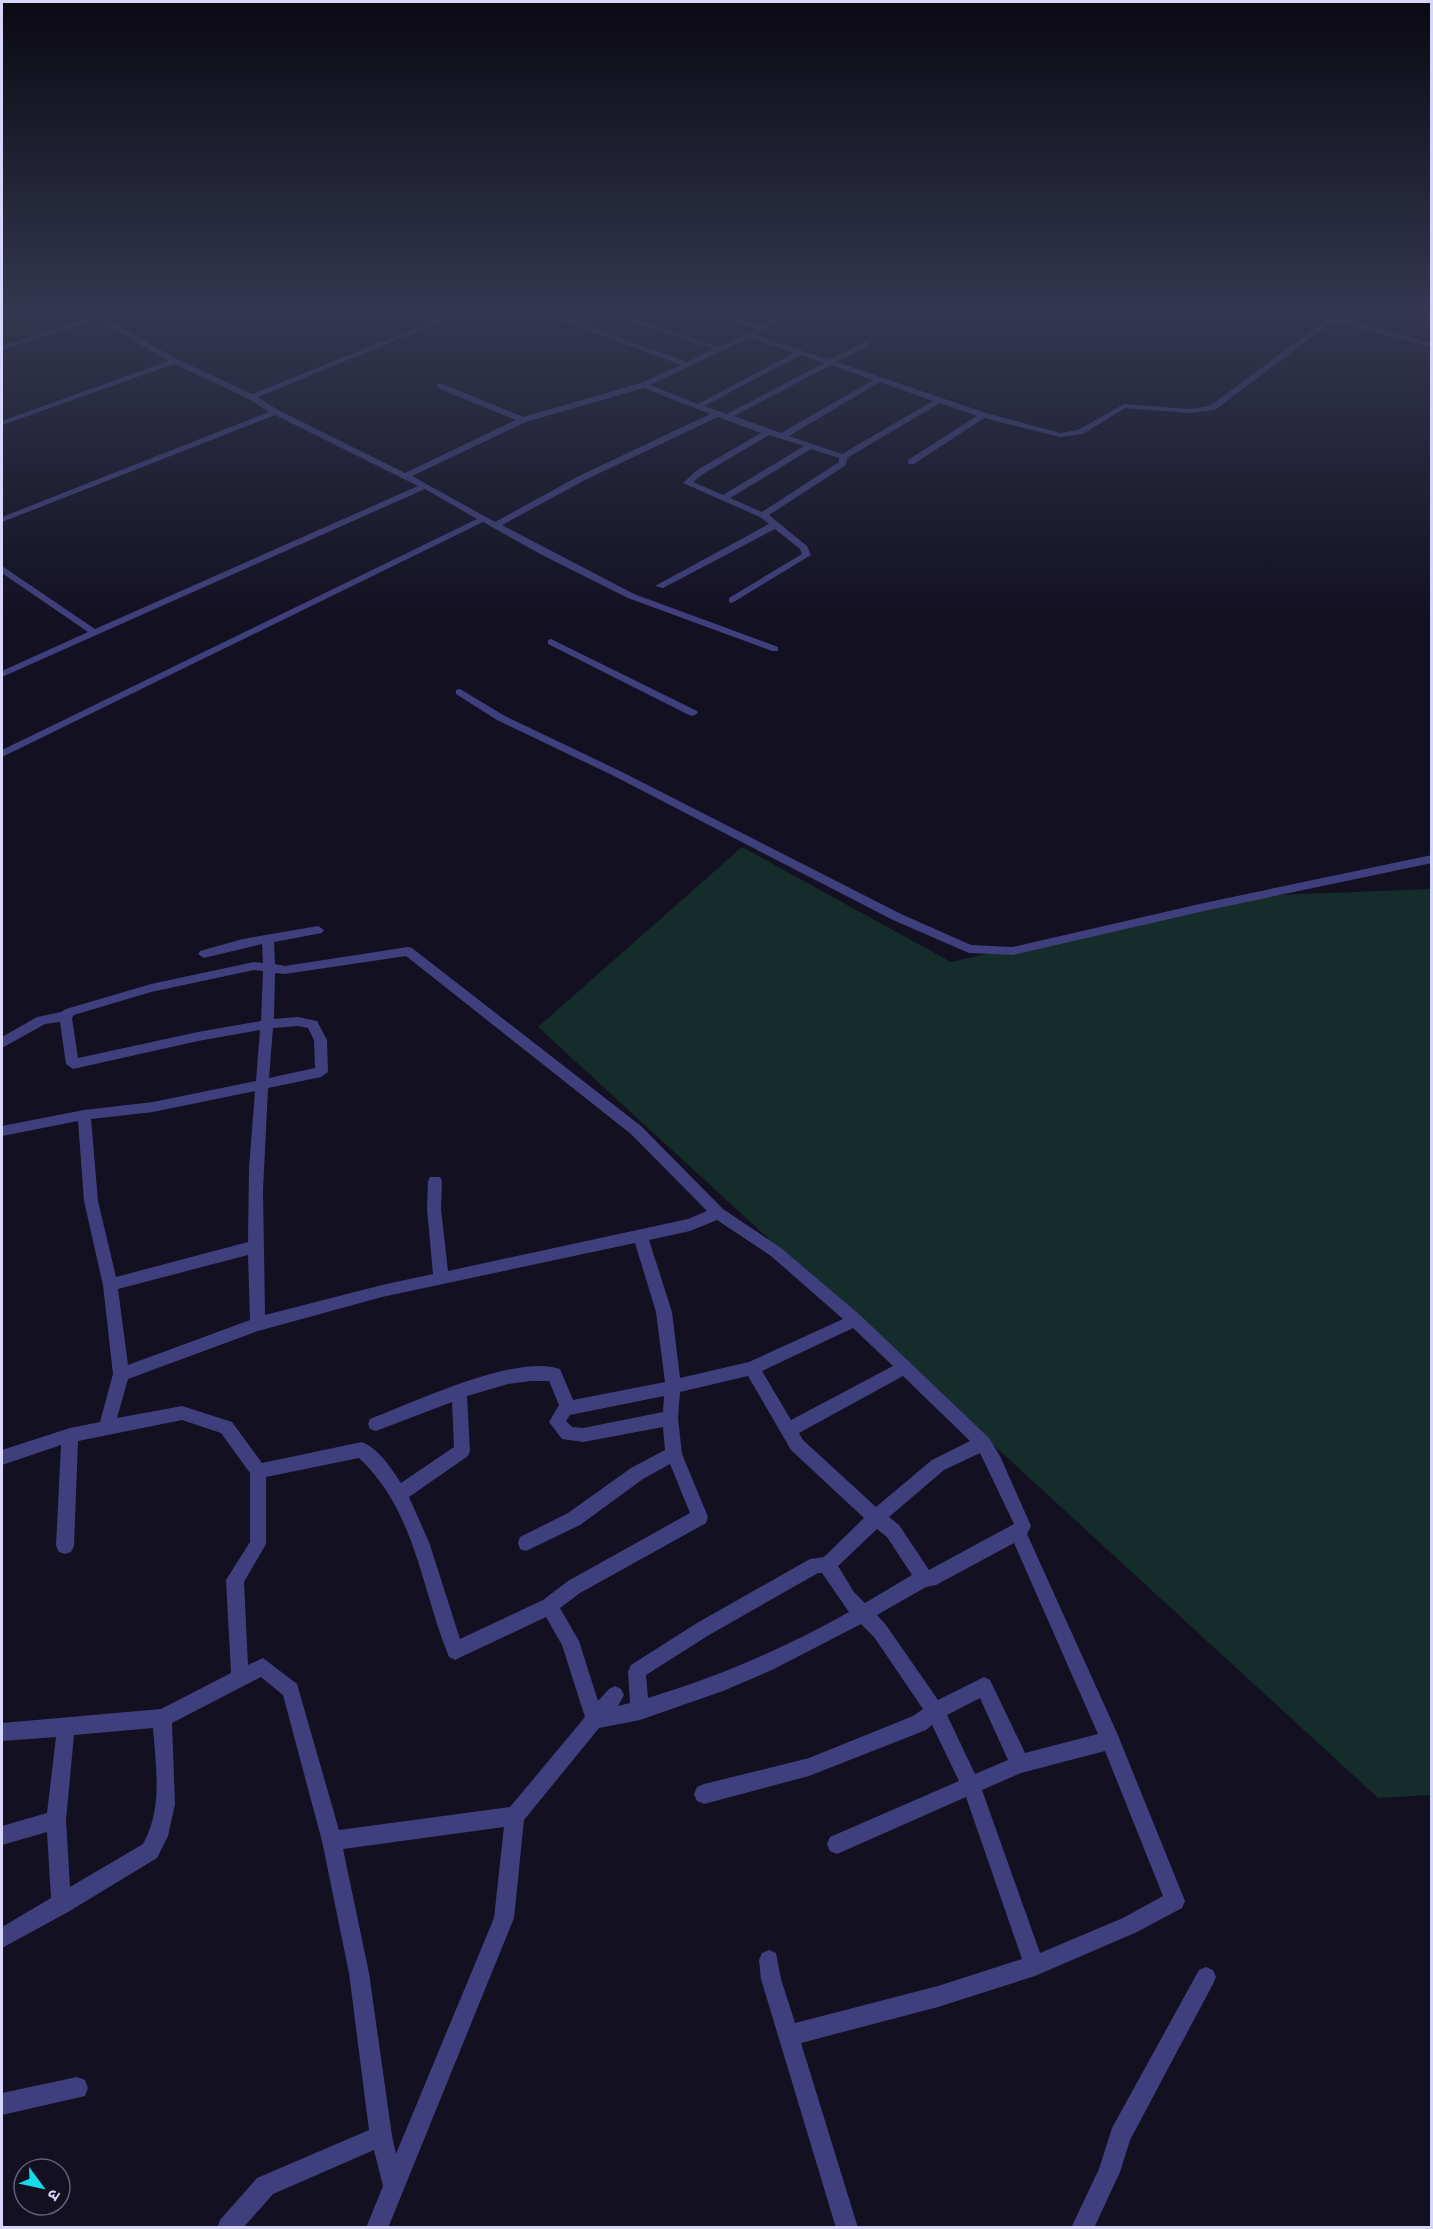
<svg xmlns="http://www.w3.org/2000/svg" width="1433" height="2229" font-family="'Golos Text','Noto Sans Devanagari',sans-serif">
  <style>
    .green { fill: #142c2a }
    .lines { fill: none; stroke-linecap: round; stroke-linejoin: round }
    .minor { fill: #403f7d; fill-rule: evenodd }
    .tertiary { fill: #403f7d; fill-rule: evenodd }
    .rail { stroke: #15dae7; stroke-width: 2; stroke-dasharray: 5 4.5; stroke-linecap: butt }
  </style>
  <rect width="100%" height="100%" fill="#131022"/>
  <path class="green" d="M742,847L951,962L1247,896L1431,889V1795L1378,1798L538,1027Z"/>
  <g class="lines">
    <g class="minor">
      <path d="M466,308H474L258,397L278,410L405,473L516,420L437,388V384H443L523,417L641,383L681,365L528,308H536L687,362L713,349L593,308H602L719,347L756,329L698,308H707L761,326L796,308H803L755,335L830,360L863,342H869V346L836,362L986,413L1060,433L1078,430L1124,404L1189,409L1210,406L1342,308H1349L1338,318L1432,343V347L1333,321L1215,410L1189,413L1125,408L1083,434L1060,437L984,418L914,464H908V460L977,416L940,403L847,458L846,465L769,515L807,546L811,555L732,603L729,602V598L802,554L800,549L775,529L663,588L655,586L769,524L760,517L683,483L697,470L761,433L718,417L585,480L502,525L634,594L778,647V651H772L628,598L544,556L483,522L2,757V750L477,519L425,489L2,677V671L88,632L2,573V566L95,629L418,486L275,415L2,522V517L269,412L249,399L174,364L2,425V421L168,361L94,317V315H98L177,359L252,394ZM749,338L794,353L698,404L650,385ZM801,355L824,363L727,414L704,406ZM831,365L873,380L781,433L734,416ZM880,382L933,401L842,454L789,436ZM644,388L710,414L579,476L495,522L412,476L526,422ZM769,435L804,446L723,495L693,482L703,474ZM811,449L839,458V462L762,512L730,498Z"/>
      <path d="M551,639L697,711L698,713L693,716L689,715L548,644V640Z"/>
      <path d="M460,689L505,716L622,772L901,914L971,945L1013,947L1204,903L1432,855V863L1204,911L1013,955L969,953L893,920L614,776L497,720L456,694V690Z"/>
      <path d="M318,926L324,930L322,933L274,942L275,964L285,966L408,947L412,948L641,1126L723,1209L781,1248L860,1315L989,1438L1000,1456L1031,1526L1027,1534L1117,1733L1185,1901L1182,1908L1137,1932L1035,1976L938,2007L801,2043L858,2228H836L761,1979L759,1960L762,1953L769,1950L776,1953L781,1979L795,2023L938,1986L1022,1959L966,1797L837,1854L830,1851L827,1844L830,1837L959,1781L932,1725L926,1730L809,1776L704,1804L697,1801L694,1794L697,1787L704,1784L809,1758L913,1716L923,1709L874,1637L861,1624L772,1670L723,1691L640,1720L599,1728L524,1820L514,1918L388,2228H366L383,2186L374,2150L273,2194L243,2228H217L220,2220L257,2178L369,2130L349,1973L322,1841L283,1695L261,1677L172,1723L175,1804L168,1836L157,1858L68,1912L2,1948V1927L51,1898L47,1832L2,1845V1826L47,1813L56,1737L2,1741V1723L161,1709L231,1673L226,1580L250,1542V1473L221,1433L182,1420L78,1441L74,1546L71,1552L65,1554L59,1552L56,1546L61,1445L2,1465V1450L70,1428L100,1422L113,1374L103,1285L84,1201L78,1121L2,1136V1126L84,1110L153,1102L256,1081L260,1030L198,1041L73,1069L66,1064L60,1022L45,1024L2,1048V1037L37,1017L61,1012L66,1009L151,984L254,962L263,963L262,944L204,958L198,954L200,951L243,939ZM406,956L631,1134L707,1211L688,1219L448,1271L441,1209L442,1181L440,1177H430L428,1181L427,1209L433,1274L382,1285L265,1315L263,1190L268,1088L321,1077L328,1072L327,1040L317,1021L298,1017L274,1019L275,973L285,974ZM254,970L263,971L261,1021L198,1032L78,1058L72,1018L74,1015L151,992ZM298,1026L308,1028L314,1040L315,1068L269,1078L273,1028ZM255,1091L249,1168L248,1242L116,1277L98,1201L91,1119L153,1112ZM717,1220L771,1256L843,1319L749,1362L680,1378L672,1312L649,1240L690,1231ZM635,1243L656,1312L665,1382L573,1400L560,1369C517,1353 413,1403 370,1419L368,1424L370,1429L376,1431L452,1402L454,1447L401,1483C391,1468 379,1449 362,1442L262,1463L232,1422L182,1406L117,1418L128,1379L258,1331L382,1297ZM248,1255L250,1320L128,1365L118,1289ZM853,1328L893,1366L791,1420L762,1371ZM748,1376L791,1450L864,1518L824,1557L810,1559L697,1623L631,1665L628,1671L630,1703L618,1706L624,1695L621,1689L615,1686L609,1689L598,1701L579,1641L560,1608L580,1593L706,1523L708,1517L682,1454L678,1418L680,1392ZM903,1376L970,1441L932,1460L876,1507L803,1440L799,1433ZM531,1381H549L559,1405L549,1422L562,1439L583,1442L663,1427L665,1450L631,1468L568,1513L520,1537L518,1543L520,1549L526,1551L580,1525L643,1479L670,1464L690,1513L568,1581L543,1600L460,1639L429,1542L409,1497L468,1456L470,1451L467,1396L508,1384ZM664,1396L663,1412L583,1428L572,1427L566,1421L570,1415ZM980,1453L1014,1524L929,1570L899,1525L889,1517L944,1470ZM359,1458C416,1511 421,1589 449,1657L455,1660L461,1657L546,1617L562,1645L585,1717L510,1807L339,1830L297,1684L263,1658L248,1665L244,1582L266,1544V1477ZM877,1529L887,1537L912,1575L865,1603L854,1592L838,1566ZM1014,1543L1098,1734L1025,1753L990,1680L984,1677L938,1700L886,1625L877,1615L926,1587L936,1585ZM818,1573H822L849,1612C785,1648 718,1677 648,1698L646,1675L709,1635ZM980,1698L1008,1760L975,1774L947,1715ZM153,1728C156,1768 163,1808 143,1844L70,1887L66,1820L74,1735ZM1105,1751L1163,1896L1123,1918L1040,1953L982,1790L1021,1773ZM504,1827L494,1918L396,2154L392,2136L369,1973L343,1849Z"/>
      <path d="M1206,1967L1213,1970L1216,1977L1213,1984L1130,2140L1120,2172L1094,2228H1071L1099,2169L1112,2128L1199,1970Z"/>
      <path d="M77,2077L85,2080L88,2088L85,2096L2,2115V2093Z"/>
    </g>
    <path class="tertiary" d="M121,308H132L2,350V346Z"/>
    <path class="rail" d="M2,313L24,308"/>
  </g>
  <linearGradient id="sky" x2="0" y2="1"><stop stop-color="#0a0913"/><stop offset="0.5" stop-color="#33374f"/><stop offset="1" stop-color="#33374f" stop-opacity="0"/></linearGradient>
  <rect width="1433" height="620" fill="url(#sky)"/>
  <rect width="1433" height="2229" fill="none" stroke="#d8d5fb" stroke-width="6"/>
  <g transform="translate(42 2187) rotate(123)"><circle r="28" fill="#131022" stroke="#625f79" stroke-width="1.5"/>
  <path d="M0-4.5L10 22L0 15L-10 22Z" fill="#15dae7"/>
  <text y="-9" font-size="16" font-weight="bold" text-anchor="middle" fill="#d8d5fb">उ</text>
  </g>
</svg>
